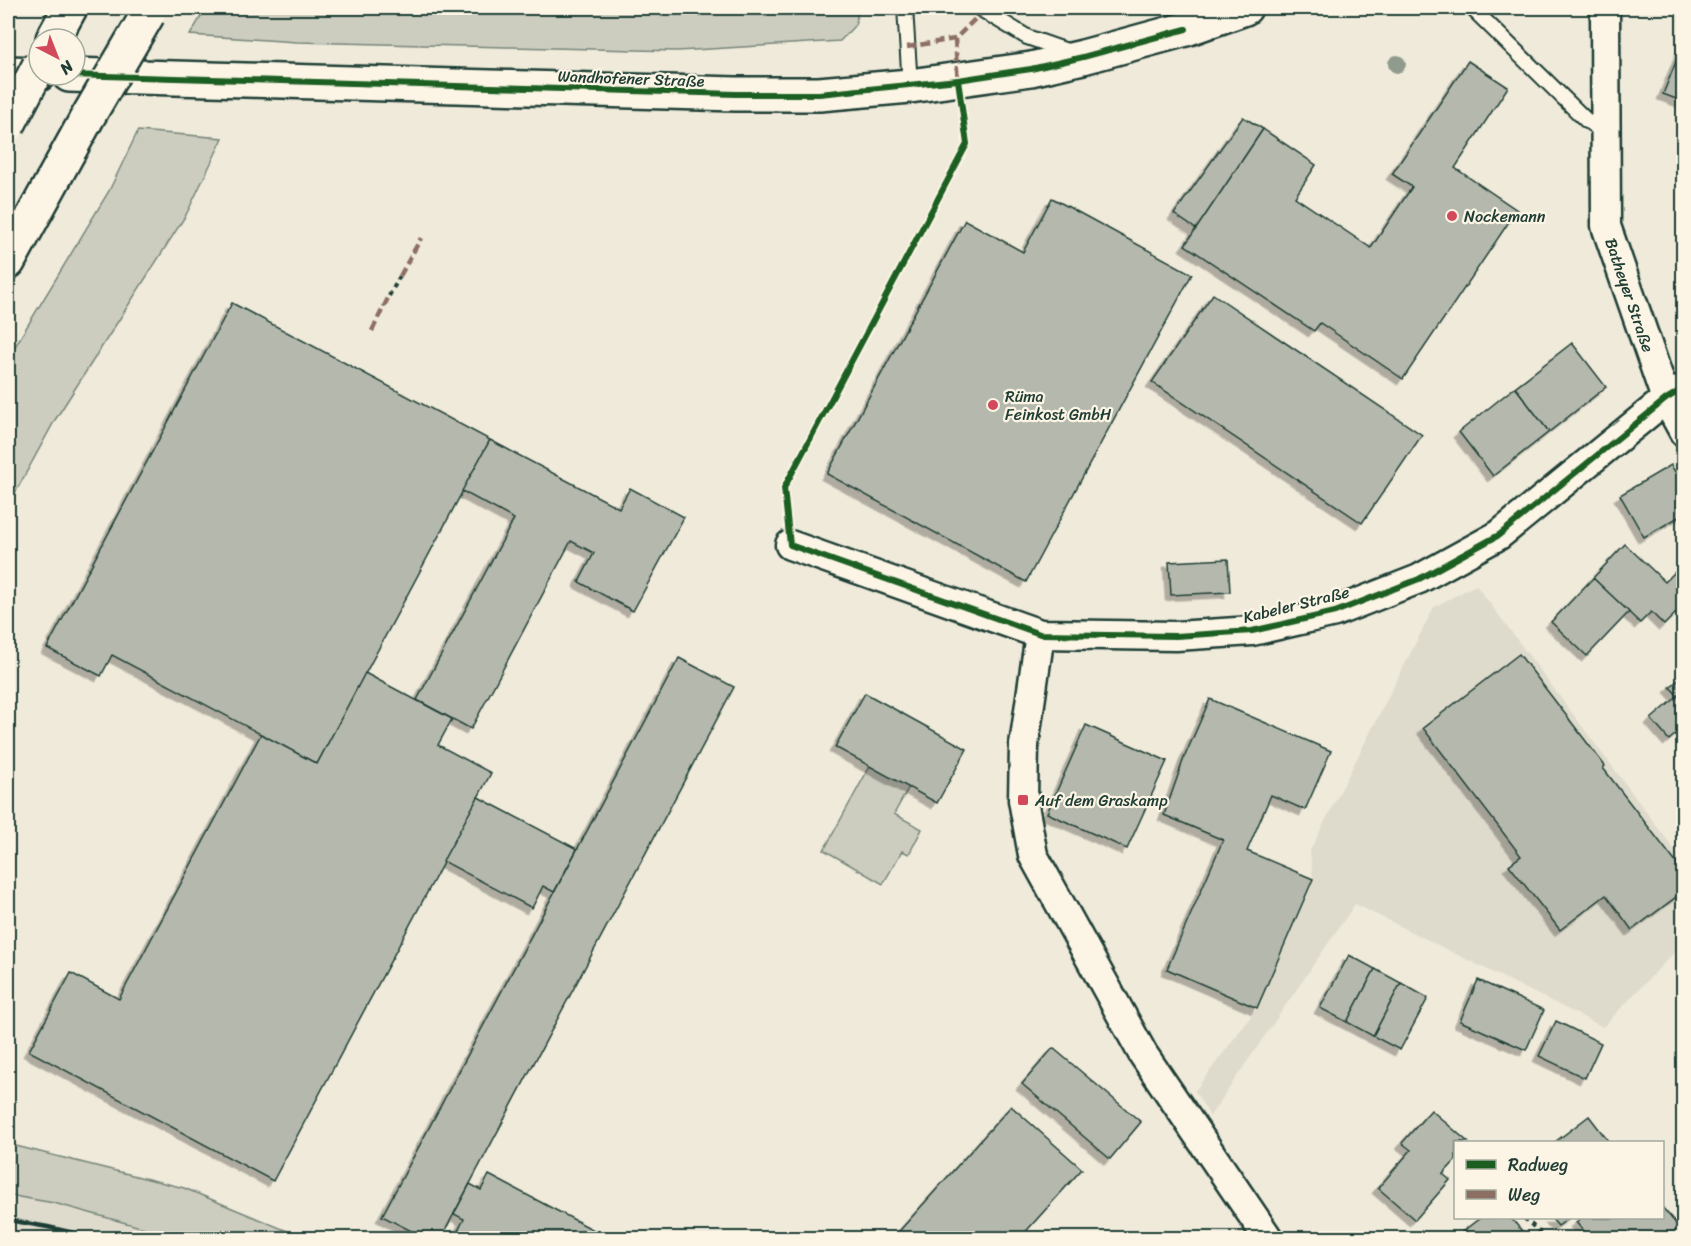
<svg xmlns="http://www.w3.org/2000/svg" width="1691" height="1246" font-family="Sriracha,sans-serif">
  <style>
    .built { fill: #dedbcc }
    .green { fill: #cccdbf; stroke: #76857a; stroke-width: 1.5 }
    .building { fill: #b5b9ad; stroke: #1f3d34; stroke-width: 1.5; filter: url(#shadow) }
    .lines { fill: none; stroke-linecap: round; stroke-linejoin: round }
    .lane-casing { stroke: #1f3d34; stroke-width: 18 }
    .street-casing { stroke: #1f3d34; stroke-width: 33 }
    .secondary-casing { stroke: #1f3d34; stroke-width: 38 }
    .highway-casing { stroke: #1f3d34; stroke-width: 38 }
    .path { stroke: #1f3d34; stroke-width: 4; stroke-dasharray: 4.5 4.5; stroke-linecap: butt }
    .lane { stroke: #fcf5e5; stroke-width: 14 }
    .street { stroke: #fcf5e5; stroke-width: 28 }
    .secondary { stroke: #fcf5e5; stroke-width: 33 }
    .highway { stroke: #fcf5e5; stroke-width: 33 }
    .rail { stroke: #1f3d34; stroke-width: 4.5 }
    .highway-bridge-casing { stroke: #1f3d34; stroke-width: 38; stroke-linecap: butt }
    .highway-bridge { stroke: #fcf5e5; stroke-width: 33 }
    .quiet { stroke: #8d6e63; stroke-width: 4.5; stroke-dasharray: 9 4.5; stroke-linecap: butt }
    .cycleway-casing { stroke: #fcf5e5; stroke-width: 10 }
    .cycleway { stroke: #1b5e20; stroke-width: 6 }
    .tree { fill: #909b8e }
    .poi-dot { fill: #d1495b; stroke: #fcf5e5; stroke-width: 2 }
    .labels { text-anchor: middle; stroke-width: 4.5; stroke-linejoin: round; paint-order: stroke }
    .street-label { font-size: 16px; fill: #1f3d34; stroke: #fcf5e5 }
    .poi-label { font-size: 16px; fill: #1f3d34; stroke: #fcf5e5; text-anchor: start }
  </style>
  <defs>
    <filter id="shadow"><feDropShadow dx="-5.5" dy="5.5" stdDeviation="0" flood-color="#0004"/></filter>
  </defs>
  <rect width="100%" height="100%" fill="#efeada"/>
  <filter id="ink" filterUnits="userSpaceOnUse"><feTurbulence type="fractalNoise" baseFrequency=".0167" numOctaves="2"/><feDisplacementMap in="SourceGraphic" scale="12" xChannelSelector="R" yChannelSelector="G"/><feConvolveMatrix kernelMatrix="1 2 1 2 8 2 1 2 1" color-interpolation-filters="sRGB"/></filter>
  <g filter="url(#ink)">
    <g class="built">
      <path d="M1476,585L1683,861V943L1603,1027L1355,904L1210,1116L1195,1091L1257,1008L1313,879L1310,851L1434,607Z"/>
      <path d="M8,1195L54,1203L180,1238H8Z"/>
    </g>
    <g class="green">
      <path d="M206,8H859L855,25L840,41L677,51L297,42L190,35Z"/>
      <path d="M138,131L223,138L186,215L55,420L8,506V358L109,191Z"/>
      <path d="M870,766L909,787L894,814L922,829L909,854L902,851L883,884L824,850Z"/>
      <path d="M8,1144L184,1188L304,1238H180L54,1203L8,1195Z"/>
    </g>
    <g class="building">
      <path d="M1684,42V102L1663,94Z"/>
      <path d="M1468,61L1508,87L1455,168L1517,210L1403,379L1320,323L1314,331L1185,245L1263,129L1316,165L1295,197L1371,248L1412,187L1392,174Z"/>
      <path d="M1243,117L1263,129L1196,229L1174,214Z"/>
      <path d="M1052,198L1192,274L1026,582L827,474L965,220L1023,252Z"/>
      <path d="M1213,294L1422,435L1362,523L1152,382Z"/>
      <path d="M232,303L490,440L317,764L112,655L101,676L47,648Z"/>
      <path d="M1572,343L1606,387L1549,432L1515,387Z"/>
      <path d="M1515,387L1549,432L1493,476L1459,432Z"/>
      <path d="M490,440L619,508L630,488L684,517L633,611L579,582L594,553L571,541L471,729L417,700L514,519L462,491Z"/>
      <path d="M1671,465L1684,487V514L1644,537L1620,495Z"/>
      <path d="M1625,544L1665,582L1675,572L1684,580V605L1664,625L1651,612L1640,623L1593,578Z"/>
      <path d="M1228,559L1230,592L1171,595L1169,562Z"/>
      <path d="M1593,578L1629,612L1587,656L1551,622Z"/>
      <path d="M1519,654L1605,766L1603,768L1684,873V891L1632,930L1606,895L1560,930L1509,865L1521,856L1423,728Z"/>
      <path d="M679,658L734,687L441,1238H425L382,1216Z"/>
      <path d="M365,673L452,719L438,745L491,773L273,1181L29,1051L71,973L119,999L261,734L317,764Z"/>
      <path d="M1684,675V727L1669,740L1651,719L1678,696L1670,687Z"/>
      <path d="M865,693L967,749L937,803L835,747Z"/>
      <path d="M1210,699L1331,751L1305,810L1271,795L1247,851L1313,879L1257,1008L1167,969L1223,840L1164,815L1184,758Z"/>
      <path d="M1086,725L1167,761L1127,849L1047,813Z"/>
      <path d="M478,797L577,849L554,892L543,886L532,908L443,861Z"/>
      <path d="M1349,955L1375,969L1347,1022L1320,1008Z"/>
      <path d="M1375,969L1401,983L1373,1036L1347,1022Z"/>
      <path d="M1478,980L1544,1010L1526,1050L1460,1021Z"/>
      <path d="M1401,983L1428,998L1400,1050L1373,1036Z"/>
      <path d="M1556,1021L1601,1043L1585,1078L1539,1056Z"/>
      <path d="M1053,1048L1141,1122L1110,1159L1022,1084Z"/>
      <path d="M1011,1106L1082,1169L1020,1238H893Z"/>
      <path d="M1431,1110L1468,1142H1456V1160L1443,1174L1450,1180L1415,1220L1378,1188L1411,1150L1402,1143Z"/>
      <path d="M1589,1116L1609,1142H1555Z"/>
      <path d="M489,1175L609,1238H462L456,1235L464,1219L454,1214L470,1184L481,1190Z"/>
      <path d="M1662,1207L1684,1233V1238H1589L1576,1222L1581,1218H1662Z"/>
      <path d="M1480,1218H1511L1528,1238H1454Z"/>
      <path d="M1551,1218H1569L1558,1226Z"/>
    </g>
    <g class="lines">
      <g class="lane-casing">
        <g id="lane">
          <path d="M905,8L910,86"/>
          <path d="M979,8L1027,37L1070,52"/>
          <path d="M1474,10L1586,120L1606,134"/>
        </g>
      </g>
      <g class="street-casing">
        <g id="street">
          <path d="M1605,8L1606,226L1666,399L1684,432"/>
          <path d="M790,545L1040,634L1176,636L1252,631L1335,612L1419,579L1499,535L1666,399L1684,388"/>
          <path d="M1040,634L1024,745L1023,800L1033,855L1143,1054L1268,1238"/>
        </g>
      </g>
      <g class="secondary-casing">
        <g id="secondary">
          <path d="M8,73L39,74"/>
          <path d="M69,75L736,94H819L910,86L1031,69L1083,57L1186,29L1245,8"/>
        </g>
      </g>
      <g class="highway-casing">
        <g id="highway">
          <path d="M53,39L70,8"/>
          <path d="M8,262L86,120"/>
        </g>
      </g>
      <g class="path">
        <path d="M389,296L400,276"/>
        <path d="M1524,1218L1546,1238"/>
      </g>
      <use href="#lane" class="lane"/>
      <use href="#street" class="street"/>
      <use href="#secondary" class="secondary"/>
      <use href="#highway" class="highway"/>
      <path class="rail" d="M8,1220L48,1227L95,1238"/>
      <g class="highway-bridge-casing">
        <g id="highway-bridge">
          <path d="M86,120L148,14"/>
          <path d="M8,125L39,66"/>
        </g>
      </g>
      <use href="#highway-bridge" class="highway-bridge"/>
      <g class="quiet">
        <path d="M955,39L958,84"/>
        <path d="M907,47L955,39L983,11"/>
        <path d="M400,276L421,238"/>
        <path d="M372,331L389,296"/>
      </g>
      <g class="cycleway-casing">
        <g id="cycleway">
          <path d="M69,75L736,94H819L958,80L1031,69L1083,57L1186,29"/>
          <path d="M958,80L967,144L784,488L790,545L1040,634L1176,636L1252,631L1335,612L1419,579L1499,535L1666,399L1684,388"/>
        </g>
      </g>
      <use href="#cycleway" class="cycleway"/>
    </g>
    <circle class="tree" cx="1397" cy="64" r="9"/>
  </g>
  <g class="poi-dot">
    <circle cx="1452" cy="216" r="6"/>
    <circle cx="993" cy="405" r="6"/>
    <rect x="1017" y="794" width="12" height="12" rx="3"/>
  </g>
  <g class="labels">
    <g class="street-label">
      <text transform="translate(631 78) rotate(2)" y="6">Wandhofener Straße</text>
      <text transform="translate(1630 295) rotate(71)" y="6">Batheyer Straße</text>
      <text transform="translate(1296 604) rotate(-14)" y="6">Kabeler Straße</text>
    </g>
    <g class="poi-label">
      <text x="1464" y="222">Nockemann</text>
      <text x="1005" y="402">Rüma<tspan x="1005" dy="18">Feinkost GmbH</tspan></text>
      <text x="1035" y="806">Auf dem Graskamp</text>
    </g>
  </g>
  <rect width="1691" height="1246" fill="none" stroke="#fcf5e5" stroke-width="30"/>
  <rect x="15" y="15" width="1661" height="1216" fill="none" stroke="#1f3d34" stroke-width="2" filter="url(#ink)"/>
  <rect x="1454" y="1141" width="210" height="78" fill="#fcf5e5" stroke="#a4ab9e" stroke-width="1.5"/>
  <rect x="1466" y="1160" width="30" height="9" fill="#1b5e20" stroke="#a4ab9e" stroke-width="1.5"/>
  <text x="1508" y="1171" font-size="18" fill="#1f3d34">Radweg</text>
  <rect x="1466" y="1190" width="30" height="9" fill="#8d6e63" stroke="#a4ab9e" stroke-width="1.5"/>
  <text x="1508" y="1201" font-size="18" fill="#1f3d34">Weg</text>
  <g transform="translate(57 57) rotate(138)"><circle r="28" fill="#fcf5e5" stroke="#a4ab9e" stroke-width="1.5"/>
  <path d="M0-4.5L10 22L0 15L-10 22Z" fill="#d1495b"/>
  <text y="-9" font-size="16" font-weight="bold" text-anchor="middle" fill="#1f3d34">N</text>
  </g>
</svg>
